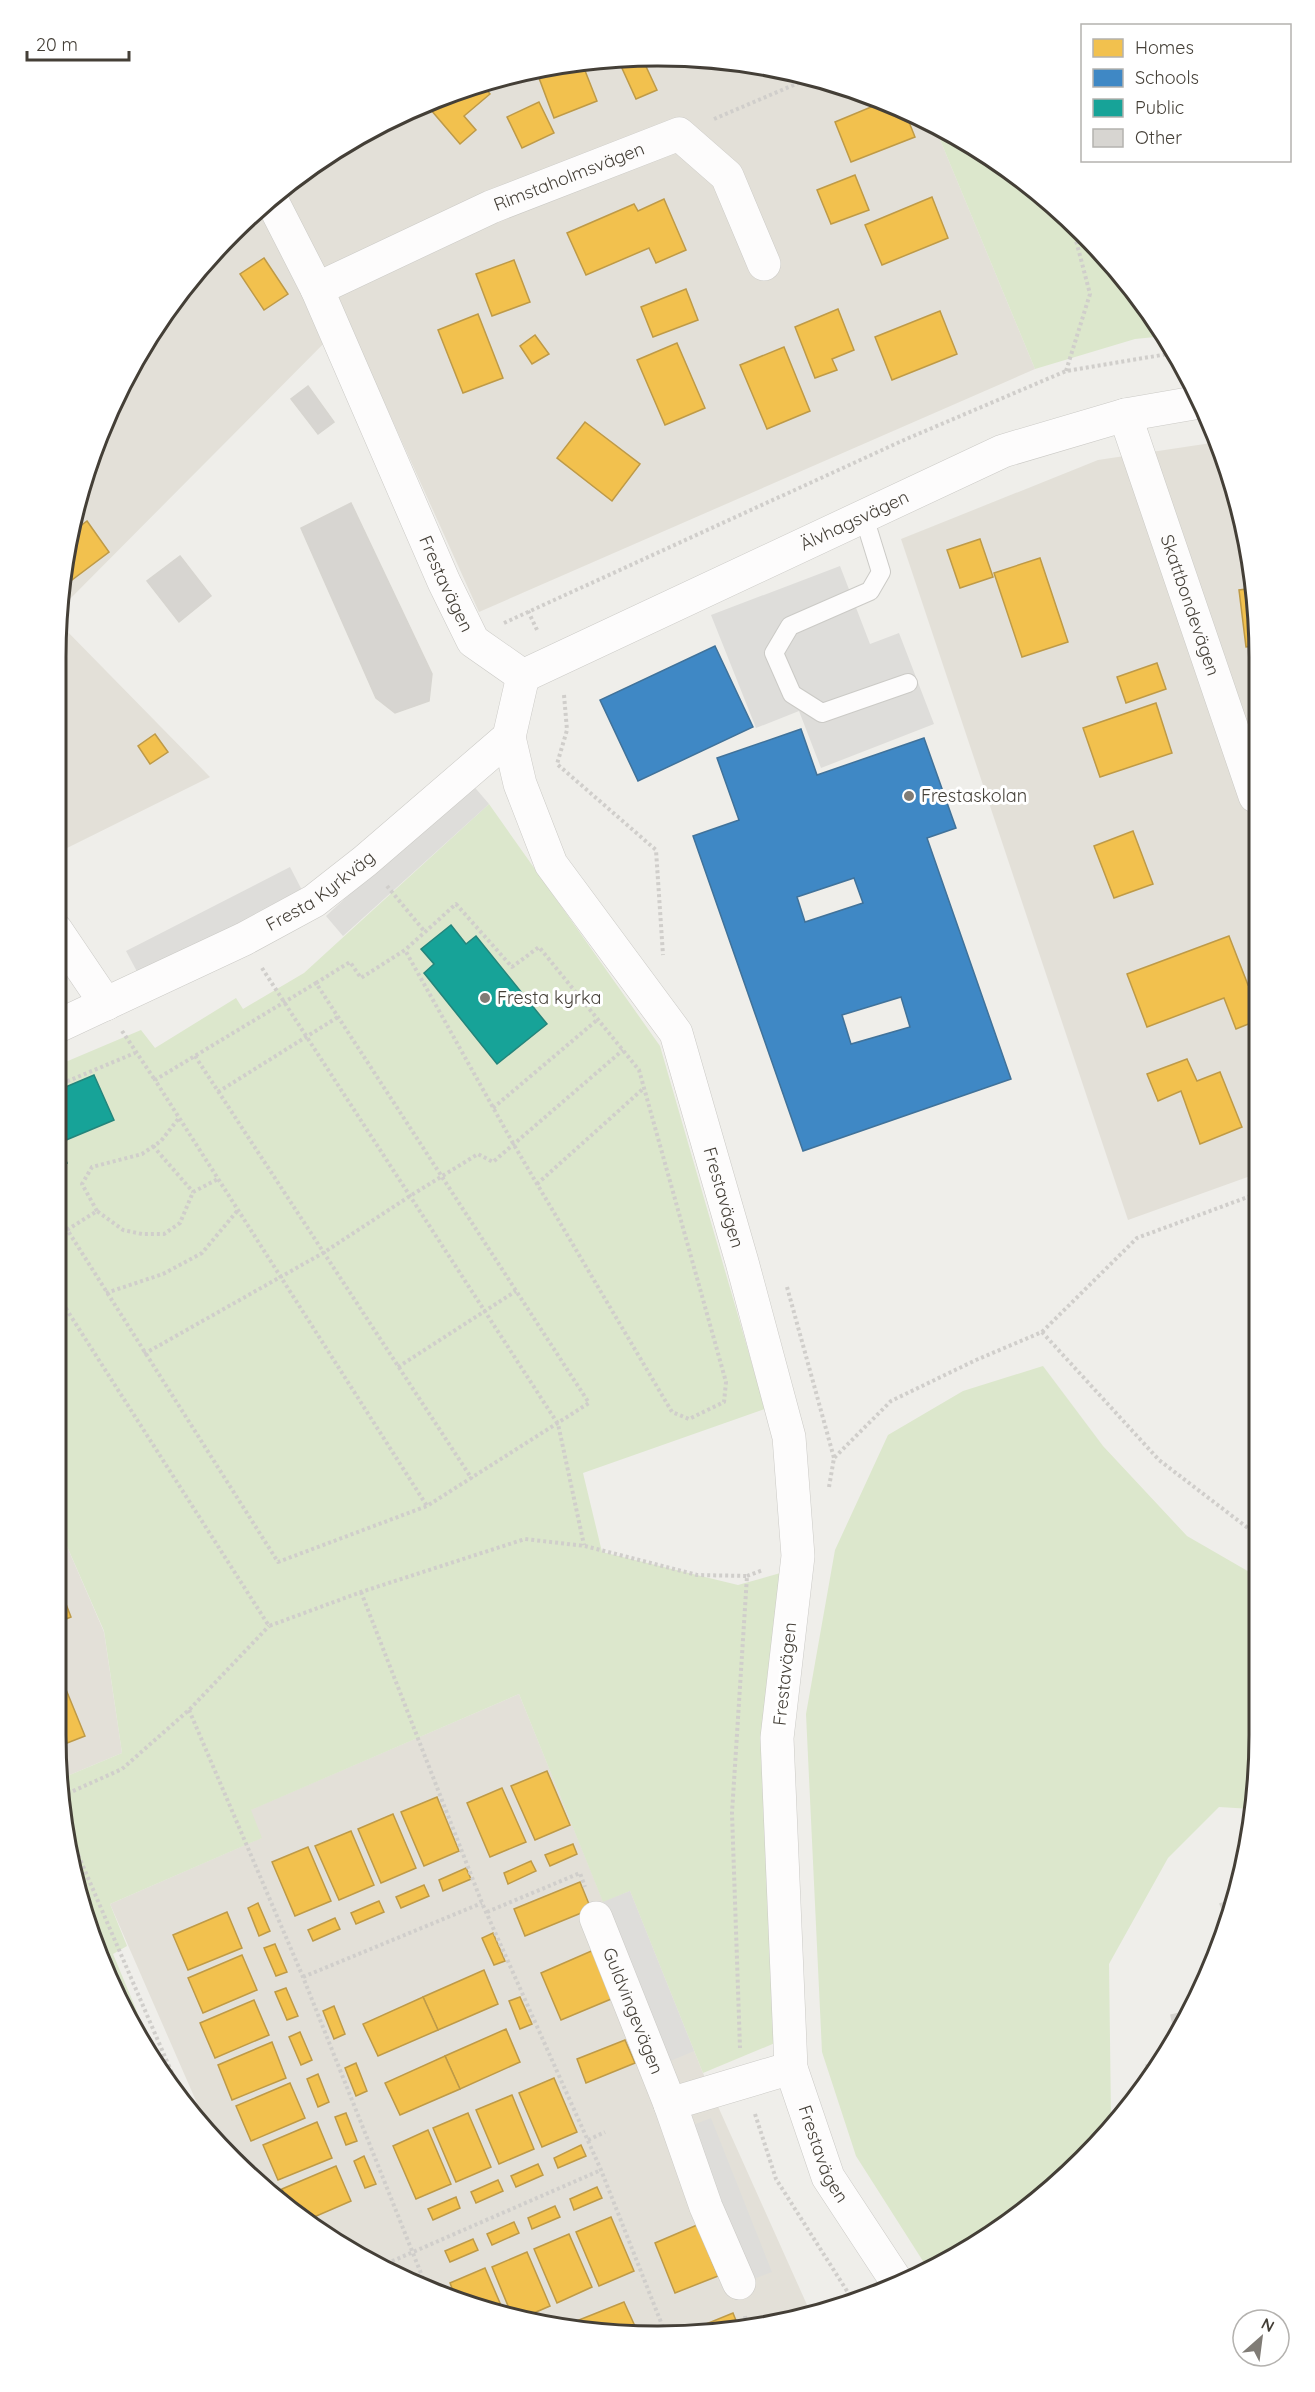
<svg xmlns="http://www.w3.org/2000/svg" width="1315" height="2392" font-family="Quicksand,sans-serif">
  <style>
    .residential { fill: #e3e0d8 }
    .green { fill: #dce7cc }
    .parking { fill: #deddda }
    .homes { fill: #f2c14e; stroke: #be9a47; stroke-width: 1.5 }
    .schools { fill: #3f88c5; stroke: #40729a; stroke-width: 1.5; fill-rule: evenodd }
    .public { fill: #17a398; stroke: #24857b; stroke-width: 1.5 }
    .building { fill: #d7d5d1; stroke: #d7d5d0; stroke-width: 1.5 }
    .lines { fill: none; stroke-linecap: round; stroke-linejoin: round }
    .lane-casing { stroke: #cbcac6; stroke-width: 20 }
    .street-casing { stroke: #cbcac6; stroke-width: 34 }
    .path { stroke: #d0cecb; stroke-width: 4; stroke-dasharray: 3 3; stroke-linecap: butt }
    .lane { stroke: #fdfcfc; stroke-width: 18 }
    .street { stroke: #fdfcfc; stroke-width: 33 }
    .poi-dot { fill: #807c76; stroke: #fff; stroke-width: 2 }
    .labels { text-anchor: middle; stroke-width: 6; stroke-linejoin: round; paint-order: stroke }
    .street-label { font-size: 18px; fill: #443f37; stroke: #fff }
    .poi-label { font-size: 18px; fill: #443f37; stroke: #fff; text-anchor: start }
    .rim { fill: none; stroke: #443f37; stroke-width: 3 }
  </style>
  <rect width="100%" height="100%" fill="#efeeea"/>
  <g class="residential">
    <path d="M618,57L736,61L851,87L934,125L1035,369L479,612L347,320L58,611L76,501L136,357L205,261L291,180L391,118L501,76Z"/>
    <path d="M1218,442L1254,579L1256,1174L1128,1220L901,539L1098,460Z"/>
    <path d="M57,621L210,777L57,853Z"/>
    <path d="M56,1521L104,1632L122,1753L60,1779L56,1734Z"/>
    <path d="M519,1694L603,1901L630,1891L703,2073L812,2316L697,2335H618L502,2316L427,2291L323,2235L260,2187L210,2133L110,1904L261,1838L250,1810Z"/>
  </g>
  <g class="green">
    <path d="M934,125L958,136L1055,205L1158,323L1165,336L1135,339L1035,369Z"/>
    <path d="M489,804L660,1046L765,1409L583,1473L602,1552L738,1585L784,1572L775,2043L703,2073L630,1891L603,1902L519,1694L251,1810L262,1838L110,1904L127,1946L113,1954L166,2081L136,2035L88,1928L67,1852L60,1779L122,1753L104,1631L56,1521V1066L141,1030L155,1048L236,998L243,1009L304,973Z"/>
    <path d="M1043,1366L1103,1446L1187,1536L1258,1577V1774L1252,1809L1219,1807L1168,1858L1109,1964L1111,2116L1104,2134L1055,2187L992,2235L928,2269L856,2156L822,2052L806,1714L835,1550L888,1435L963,1391Z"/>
  </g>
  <g class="parking">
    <path d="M840,566L870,644L899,633L934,724L821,768L799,711L756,728L711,615Z"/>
    <path d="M471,783L489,804L343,936L326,916Z"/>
    <path d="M290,867L305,896L141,979L126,951Z"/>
    <path d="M630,1891L694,2051L668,2062L603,1902Z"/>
    <path d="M711,2118L772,2272L746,2282L685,2128Z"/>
  </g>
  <g class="homes">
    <path d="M638,57L642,58L657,90L636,99L621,66Z"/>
    <path d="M582,63L597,101L554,118L536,70Z"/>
    <path d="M482,84L490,94L464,116L476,130L460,144L431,110L448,96Z"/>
    <path d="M539,102L554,133L522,148L507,117Z"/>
    <path d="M883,102L905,112L915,137L851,162L835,122Z"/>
    <path d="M855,175L869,210L831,224L817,190Z"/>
    <path d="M932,197L948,238L882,265L865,225Z"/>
    <path d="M664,199L686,250L656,263L649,248L586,275L567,233L634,204L638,211Z"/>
    <path d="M264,258L288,294L264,310L240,274Z"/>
    <path d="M514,260L530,302L492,316L476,274Z"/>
    <path d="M686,289L698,320L653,337L641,307Z"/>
    <path d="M838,309L854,350L832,359L837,370L815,378L795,327Z"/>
    <path d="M940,311L957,354L892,380L875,337Z"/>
    <path d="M478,314L503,378L463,393L438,330Z"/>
    <path d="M535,335L549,354L532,364L520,346Z"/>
    <path d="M677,343L705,408L665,425L637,360Z"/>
    <path d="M784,347L810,411L767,429L740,365Z"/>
    <path d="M585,422L640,464L612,501L557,458Z"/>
    <path d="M87,521L109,552L68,583L64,577L71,533Z"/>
    <path d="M980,539L993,577L960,588L947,550Z"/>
    <path d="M1040,558L1068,642L1022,657L994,573Z"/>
    <path d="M1254,588L1255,646L1246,647L1239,590Z"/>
    <path d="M1157,663L1166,689L1126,703L1117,677Z"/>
    <path d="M1156,703L1172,753L1100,777L1083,728Z"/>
    <path d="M155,734L168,752L150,764L138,746Z"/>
    <path d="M1133,831L1153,884L1114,898L1094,846Z"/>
    <path d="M1229,936L1248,985L1256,982V1021L1236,1029L1224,998L1147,1027L1127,974Z"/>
    <path d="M1187,1059L1197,1081L1220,1072L1242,1127L1200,1144L1181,1091L1158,1101L1147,1074Z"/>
    <path d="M56,1578L71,1617L56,1623Z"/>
    <path d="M56,1665L85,1736L57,1747L55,1735Z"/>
    <path d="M547,1771L570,1825L535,1840L511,1786Z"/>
    <path d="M502,1788L526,1842L490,1857L467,1803Z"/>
    <path d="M437,1797L459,1851L424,1866L401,1812Z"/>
    <path d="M393,1814L416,1868L381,1883L358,1829Z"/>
    <path d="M351,1831L374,1885L339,1900L315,1846Z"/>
    <path d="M573,1844L577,1854L550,1866L545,1855Z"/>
    <path d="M308,1847L331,1901L295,1916L272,1862Z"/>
    <path d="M531,1861L536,1871L508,1884L504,1873Z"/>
    <path d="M466,1868L471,1879L443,1891L439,1880Z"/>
    <path d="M580,1882L591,1909L525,1936L514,1909Z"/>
    <path d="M424,1885L429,1896L401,1908L396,1897Z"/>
    <path d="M379,1901L384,1912L356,1924L351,1913Z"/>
    <path d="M258,1903L270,1931L259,1936L248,1908Z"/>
    <path d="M227,1912L242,1948L188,1970L173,1935Z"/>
    <path d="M335,1918L340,1929L313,1941L308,1930Z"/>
    <path d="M493,1933L505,1961L494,1965L482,1938Z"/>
    <path d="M275,1944L287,1972L276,1976L264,1948Z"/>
    <path d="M596,1949L616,1997L561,2020L541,1973Z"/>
    <path d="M242,1955L257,1990L203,2013L188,1978Z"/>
    <path d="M484,1970L498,2004L438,2030L423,1997Z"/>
    <path d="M286,1988L298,2016L287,2020L275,1992Z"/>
    <path d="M423,1997L438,2030L378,2056L363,2024Z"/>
    <path d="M520,1997L532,2024L520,2029L509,2001Z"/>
    <path d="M254,2000L269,2035L215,2058L200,2023Z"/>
    <path d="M334,2006L345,2034L334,2039L323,2011Z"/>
    <path d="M506,2029L520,2062L460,2089L445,2056Z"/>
    <path d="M300,2032L312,2060L301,2065L289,2037Z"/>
    <path d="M625,2040L635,2063L586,2083L577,2059Z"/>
    <path d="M272,2042L286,2078L232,2100L218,2065Z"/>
    <path d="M445,2056L460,2089L400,2115L385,2083Z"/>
    <path d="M356,2063L367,2091L356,2096L345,2068Z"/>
    <path d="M318,2074L329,2102L318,2107L307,2079Z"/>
    <path d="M554,2078L577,2132L542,2147L519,2093Z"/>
    <path d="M290,2083L305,2118L251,2141L236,2106Z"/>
    <path d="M512,2095L534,2149L499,2164L476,2110Z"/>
    <path d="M346,2113L357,2141L346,2145L335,2117Z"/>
    <path d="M468,2113L491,2167L456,2182L433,2128Z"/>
    <path d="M317,2122L332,2158L278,2180L263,2145Z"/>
    <path d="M428,2130L451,2184L416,2199L393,2146Z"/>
    <path d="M581,2145L586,2156L558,2168L554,2158Z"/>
    <path d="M364,2156L376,2184L365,2188L354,2161Z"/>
    <path d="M538,2164L543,2175L516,2187L511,2176Z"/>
    <path d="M336,2166L351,2201L305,2221L291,2211L282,2189Z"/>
    <path d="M498,2180L503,2191L476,2203L471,2192Z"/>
    <path d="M597,2187L602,2198L574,2210L570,2199Z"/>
    <path d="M456,2197L460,2208L433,2220L428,2209Z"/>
    <path d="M555,2206L560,2217L532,2229L528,2218Z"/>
    <path d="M611,2217L634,2271L599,2286L576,2232Z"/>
    <path d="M514,2222L519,2233L492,2245L487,2234Z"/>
    <path d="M697,2225L718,2276L675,2293L655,2243Z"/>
    <path d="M569,2234L592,2287L557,2303L534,2249Z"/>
    <path d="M473,2239L478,2250L450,2262L445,2251Z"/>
    <path d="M527,2252L550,2306L520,2319L513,2318L492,2267Z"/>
    <path d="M485,2268L506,2317L457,2301L450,2283Z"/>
    <path d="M624,2302L639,2335H618L564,2326Z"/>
    <path d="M733,2313L739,2328L694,2335L691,2330Z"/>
  </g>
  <g class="schools">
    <path d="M715,646L753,727L638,781L600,700Z"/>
    <path d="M801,729L817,775L924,738L956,828L927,838L1011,1079L803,1151L693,836L739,820L717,758ZM854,878L863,903L805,922L797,897ZM901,997L910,1027L851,1044L842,1015Z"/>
  </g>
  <g class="public">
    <path d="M451,925L466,944L476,936L547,1024L497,1064L424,973L434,964L421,949Z"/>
    <path d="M94,1075L114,1120L59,1143L67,1163L56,1168V1091Z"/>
  </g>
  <g class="building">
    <path d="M308,386L334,422L318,434L291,399Z"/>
    <path d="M351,503L432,674L429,701L395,713L376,698L301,528Z"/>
    <path d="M180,556L211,596L179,622L147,581Z"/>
    <path d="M1236,1898L1227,1920L1220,1904Z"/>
    <path d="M1189,2011L1179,2035L1176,2039L1171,2015Z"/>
    <path d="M1162,2061L1150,2079L1146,2065Z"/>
  </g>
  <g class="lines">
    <g class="lane-casing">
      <path id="lane" d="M864,517L881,572L870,591L790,626L774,653L792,694L822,713L908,683"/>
    </g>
    <g class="street-casing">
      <g id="street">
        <path id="s1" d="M271,199L317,289L444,582L473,641L523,676"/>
        <path id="s2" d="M317,289L491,207L679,134L727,176L764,264"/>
        <path id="s3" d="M1125,415L1255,796"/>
        <path id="s4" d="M523,676L509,737L520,784L551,864L676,1033L742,1262L789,1437L798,1556L777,1738L791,2068L828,2177L899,2285"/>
        <path id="s5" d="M523,676L1003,451L1125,415L1200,402"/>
        <path d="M56,930L106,1004"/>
        <path id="s6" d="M56,1027L244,939L314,901L365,861L509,737"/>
        <path id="s7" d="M596,1918L670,2104L706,2207L739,2283"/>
        <path d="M670,2104L791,2068"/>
      </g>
    </g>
    <g class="path">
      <path d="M714,119L810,78"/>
      <path d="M1066,371L1090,294L1072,225"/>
      <path d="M528,611L538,632"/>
      <path d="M504,623L904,440L1066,371L1174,353"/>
      <path d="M564,695L567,730L557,764L656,850L663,955"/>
      <path d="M387,886L425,932"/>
      <path d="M262,968L558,1424L584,1545"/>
      <path d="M316,983L350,962L361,978L405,950L514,1145L672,1412L689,1419L724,1402L726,1382L639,1070L539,947L512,967L456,904L405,950"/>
      <path d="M122,1031L155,1080"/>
      <path d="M195,1056L472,1479"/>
      <path d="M56,1086L135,1053"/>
      <path d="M218,1092L338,1017"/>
      <path d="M493,1108L597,1020"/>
      <path d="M153,1146L193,1192"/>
      <path d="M537,1184L644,1088"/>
      <path d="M97,1211L82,1184L92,1167L142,1154L161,1141L179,1118"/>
      <path d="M56,1212L278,1562L427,1506L589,1403L316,983L155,1080L427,1506"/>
      <path d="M67,1230L97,1211L123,1230L142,1234H164L180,1223L193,1192L218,1179"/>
      <path d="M787,1287L834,1458"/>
      <path d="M56,1293L269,1626L361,1592L525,1539L585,1546L697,1575L747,1576L732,1813L740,2048"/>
      <path d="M106,1293L163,1274L202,1253L238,1210"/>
      <path d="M1042,1332L1137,1238L1256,1194"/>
      <path d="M144,1354L323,1253L410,1196L478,1154L493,1162L623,1050"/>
      <path d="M398,1367L516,1291"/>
      <path d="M829,1487L834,1458L891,1401L976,1360L1042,1332L1159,1460L1257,1535"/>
      <path d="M747,1576L763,1570"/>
      <path d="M361,1592L482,1903L601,2170L666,2335"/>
      <path d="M189,1710L303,1977L428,2291"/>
      <path d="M62,1796L122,1769L189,1710L269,1626"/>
      <path d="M64,1822L187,2108"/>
      <path d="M487,1912L580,1873L585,1887"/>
      <path d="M303,1977L482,1903"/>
      <path d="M755,2114L776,2179L854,2302"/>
      <path d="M588,2140L605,2132"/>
      <path d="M381,2266L601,2170"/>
      <path d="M745,2316L747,2327"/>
    </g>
    <use href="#lane" class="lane"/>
    <use href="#street" class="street"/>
  </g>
  <g class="poi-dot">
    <circle cx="909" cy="796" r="6"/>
    <circle cx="485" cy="998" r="6"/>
  </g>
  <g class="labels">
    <g class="street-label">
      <text dy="6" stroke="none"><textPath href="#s2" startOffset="276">Rimstaholmsvägen</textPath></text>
      <text dy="6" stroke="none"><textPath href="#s5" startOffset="366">Älvhagsvägen</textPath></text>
      <text dy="6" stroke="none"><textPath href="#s1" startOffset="423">Frestavägen</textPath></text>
      <text dy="6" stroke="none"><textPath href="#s3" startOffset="201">Skattbondevägen</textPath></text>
      <text dy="6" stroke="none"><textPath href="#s6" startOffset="298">Fresta Kyrkväg</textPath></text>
      <text dy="6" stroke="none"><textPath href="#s4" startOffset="578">Frestavägen</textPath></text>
      <text transform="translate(785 1674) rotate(-84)" y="6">Frestavägen</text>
      <text dy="6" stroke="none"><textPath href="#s7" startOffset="100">Guldvingevägen</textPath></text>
      <text dy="6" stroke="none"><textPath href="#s4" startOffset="1551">Frestavägen</textPath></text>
    </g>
    <g class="poi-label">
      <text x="921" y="802">Frestaskolan</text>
      <text x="497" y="1004">Fresta kyrka</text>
    </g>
  </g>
  <path d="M0 0H1315V2392H0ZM657 66H658A591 591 0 0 1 1249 657V1735A591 591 0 0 1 658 2326H657A591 591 0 0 1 66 1735V657A591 591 0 0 1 657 66Z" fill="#fff" fill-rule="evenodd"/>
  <path class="rim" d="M657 66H658A591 591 0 0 1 1249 657V1735A591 591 0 0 1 658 2326H657A591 591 0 0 1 66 1735V657A591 591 0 0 1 657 66Z"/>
  <rect x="1081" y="24" width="210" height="138" fill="#ffffff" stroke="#b4b2af" stroke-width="1.5"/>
  <rect x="1093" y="39" width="30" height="18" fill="#f2c14e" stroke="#b4b2af" stroke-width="1.5"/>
  <text x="1135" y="54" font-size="18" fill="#443f37">Homes</text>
  <rect x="1093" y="69" width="30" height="18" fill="#3f88c5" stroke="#b4b2af" stroke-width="1.5"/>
  <text x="1135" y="84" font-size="18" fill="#443f37">Schools</text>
  <rect x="1093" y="99" width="30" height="18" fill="#17a398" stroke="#b4b2af" stroke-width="1.5"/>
  <text x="1135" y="114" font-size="18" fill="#443f37">Public</text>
  <rect x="1093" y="129" width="30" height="18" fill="#d7d5d1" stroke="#b4b2af" stroke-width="1.5"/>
  <text x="1135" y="144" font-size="18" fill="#443f37">Other</text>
  <g transform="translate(1261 2338) rotate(28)"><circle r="28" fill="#ffffff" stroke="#b4b2af" stroke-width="1.5"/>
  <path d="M0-4.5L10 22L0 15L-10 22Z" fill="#807c76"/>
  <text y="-9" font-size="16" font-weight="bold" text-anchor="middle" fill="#443f37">N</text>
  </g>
  <path d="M27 51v9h102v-9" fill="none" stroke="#443f37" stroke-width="3"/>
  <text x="36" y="51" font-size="18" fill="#443f37" stroke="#ffffff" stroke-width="4.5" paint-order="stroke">20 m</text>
</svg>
